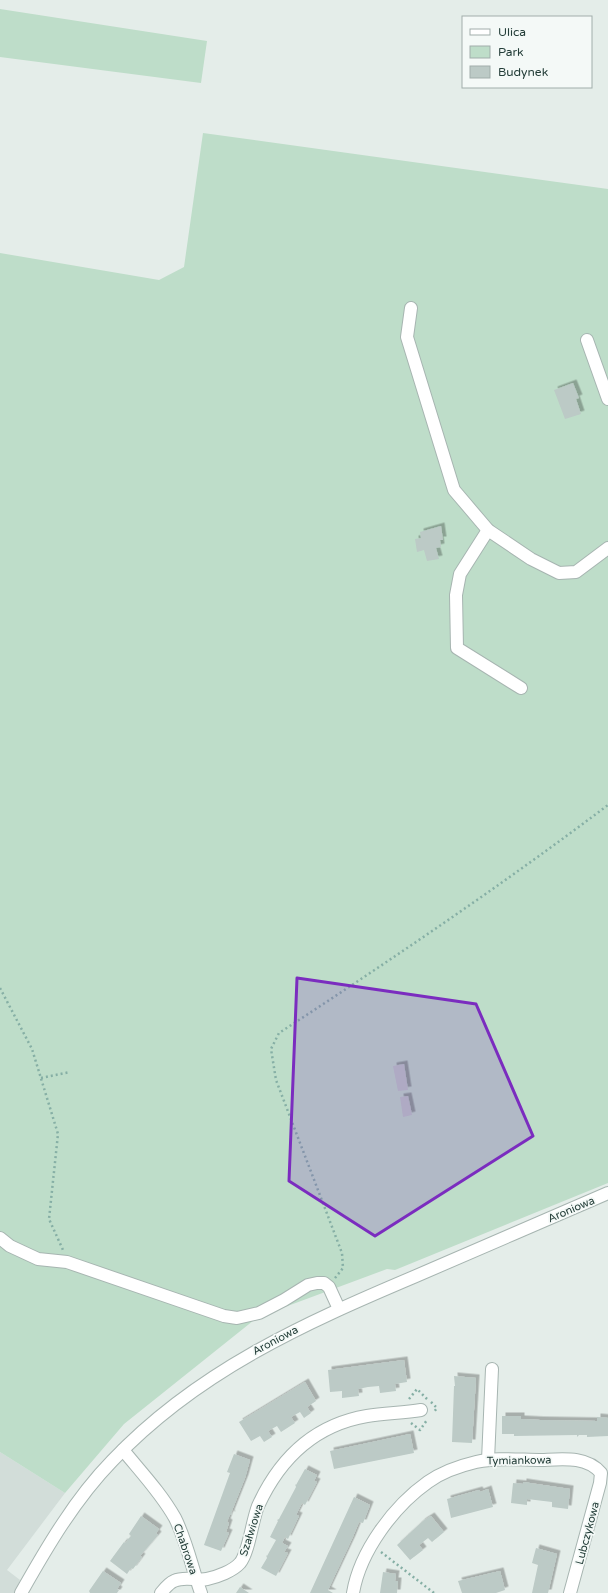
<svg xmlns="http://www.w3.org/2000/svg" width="608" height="1593" font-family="'Varela Round',sans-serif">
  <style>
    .built { fill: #d2ddd9 }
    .green { fill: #beddc9 }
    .building { fill: #bccac6; filter: url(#shadow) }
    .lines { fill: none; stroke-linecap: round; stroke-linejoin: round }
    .minor-casing { stroke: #a7b5b1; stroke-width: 14 }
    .path { stroke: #86afa5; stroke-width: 2.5; stroke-dasharray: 2 3; stroke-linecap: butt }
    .minor { stroke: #fff; stroke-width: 12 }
    .marked { fill: #7b2cbf; fill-opacity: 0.2; stroke: #7b2cbf; stroke-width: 3; stroke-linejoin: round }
    .labels { text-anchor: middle; stroke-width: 3.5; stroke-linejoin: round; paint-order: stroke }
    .street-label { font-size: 11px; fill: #243e39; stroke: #f4f9f7 }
  </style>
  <defs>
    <filter id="shadow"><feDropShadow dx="3.5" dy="-3.5" stdDeviation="0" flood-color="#0004"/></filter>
  </defs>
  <rect width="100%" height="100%" fill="#e4ede9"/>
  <path class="built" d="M0,1452L65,1493L7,1570L20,1580L15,1593H0Z"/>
  <g class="green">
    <path d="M0,9L207,41L201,83L0,57Z"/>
    <path d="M203,133L608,189V1183L395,1270L387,1269L258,1317L124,1424L65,1493L0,1452V253L159,280L184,267Z"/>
  </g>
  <g class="building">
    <path d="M573,383L579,398L576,399L581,414L565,419L554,390Z"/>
    <path d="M441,526L443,540H440L441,547L436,548L439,559L427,561L424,550L417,552L415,539L421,538L420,532Z"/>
    <path d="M404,1064L408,1090L398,1091L393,1066Z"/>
    <path d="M408,1096L412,1115L403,1117L400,1097Z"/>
    <path d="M404,1360L407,1382L395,1384L396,1391L380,1393L379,1386L368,1387L358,1389L359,1396L342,1398V1391L330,1392L328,1370Z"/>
    <path d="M454,1376L476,1378L472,1443L452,1442L454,1386H455Z"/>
    <path d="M305,1382L316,1401L307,1407L311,1413L304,1418L300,1412L291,1417L295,1423L281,1432L277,1426L268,1431L272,1437L264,1442L260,1436L251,1441L239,1422Z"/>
    <path d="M502,1416H521V1419L540,1420L597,1421V1417L608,1418V1436L587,1437V1435H579L577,1437V1435L514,1436V1434H502Z"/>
    <path d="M410,1434L414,1453L334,1469L330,1451Z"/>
    <path d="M234,1454L250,1460L245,1478L231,1513L232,1515L230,1514L227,1522L229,1523L226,1532L229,1533L221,1551L204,1545L230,1473L227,1472Z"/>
    <path d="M305,1469L317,1475L314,1481L317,1482L305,1505L302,1503L296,1515L299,1516L288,1539L285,1537L282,1543L288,1546L284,1552L288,1553L276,1576L261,1568L267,1558L266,1555L267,1556L276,1540L270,1537L278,1521L277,1520L279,1519L296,1487L295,1484L296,1485Z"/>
    <path d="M523,1482L570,1489L568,1509L552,1507V1502L527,1499V1505L511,1503L513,1483L523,1484Z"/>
    <path d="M488,1489L493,1507L451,1518L447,1499L479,1490L480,1492Z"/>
    <path d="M354,1497L370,1505L363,1523L359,1522L352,1539L328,1590L333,1593H310Z"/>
    <path d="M141,1516L159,1529L156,1533L158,1535L140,1556L142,1557L133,1569L131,1568L127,1574L110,1561L124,1542L125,1543L128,1540L126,1539H128L131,1536L129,1534Z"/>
    <path d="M431,1516L444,1532L432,1542L428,1538L419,1545L423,1550L410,1560L397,1545L423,1521Z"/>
    <path d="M536,1548L557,1554L548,1593H532L538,1565L532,1563Z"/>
    <path d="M103,1571L121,1583L117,1589L119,1590L117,1593H90L89,1591Z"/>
    <path d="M500,1571L505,1590L496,1593H462L458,1581Z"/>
    <path d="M383,1572L396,1574L395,1581H398L397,1593H380Z"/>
    <path d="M240,1587L249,1593H236Z"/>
  </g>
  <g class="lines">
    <g class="minor-casing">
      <g id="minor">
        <path d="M411,308L407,337L454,490L488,530L531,559L559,573L576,572L608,548"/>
        <path d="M587,340L608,399"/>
        <path d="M488,530L460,574L456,595L457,648L521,688"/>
        <path d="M0,1238L10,1246L38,1259L67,1262L224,1316L237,1318L259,1313L284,1300L308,1285L317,1283H324L329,1287L339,1309"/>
        <path d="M123,1450C141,1472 161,1493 175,1518C187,1542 192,1568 201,1593"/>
        <path d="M488,1460L492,1369"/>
        <path d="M21,1593C47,1547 75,1499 112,1461C197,1371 305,1323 416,1276C480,1248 544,1221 608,1193"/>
        <path d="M161,1593C165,1588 169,1583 174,1581C185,1576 196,1581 207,1579C217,1577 233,1571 240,1563C249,1552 252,1521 258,1506C280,1458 314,1425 367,1416C385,1413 403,1413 421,1410"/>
        <path d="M353,1593C360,1551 394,1506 428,1482C442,1472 459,1466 476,1462C497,1457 520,1460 542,1460C563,1459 587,1456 601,1473L600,1483L570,1593"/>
      </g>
    </g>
    <g class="path">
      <path d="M0,988L32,1049L58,1134L49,1219L63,1250"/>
      <path d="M41,1078L70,1072"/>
      <path d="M335,1278L343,1268L342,1253L276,1080L271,1049L279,1033C391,960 502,885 608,805"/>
      <path d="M409,1399L417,1389L427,1399"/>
      <path d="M431,1402L437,1408L433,1413"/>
      <path d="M411,1423L420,1430L427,1420"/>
      <path d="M381,1552L434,1593"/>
    </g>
    <use href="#minor" class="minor"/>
  </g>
  <path class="marked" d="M297,978L476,1004L533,1136L375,1236L289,1181Z"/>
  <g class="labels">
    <g class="street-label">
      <text transform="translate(571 1209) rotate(-23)" y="4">Aroniowa</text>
      <text transform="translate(275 1340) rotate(-28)" y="4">Aroniowa</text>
      <text transform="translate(519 1460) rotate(-1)" y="4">Tymiankowa</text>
      <text transform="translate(251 1530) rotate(-72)" y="4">Szałwiowa</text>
      <text transform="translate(587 1533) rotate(-75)" y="4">Lubczykowa</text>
      <text transform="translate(186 1549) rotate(71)" y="4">Chabrowa</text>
    </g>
  </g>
  <rect x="462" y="16" width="130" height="72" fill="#f4f9f7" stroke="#a1aeab"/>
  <rect x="470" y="29" width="20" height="6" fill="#ffffff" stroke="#a1aeab"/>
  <text x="498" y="36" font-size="12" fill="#243e39">Ulica</text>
  <rect x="470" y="46" width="20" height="12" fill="#beddc9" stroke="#a1aeab"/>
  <text x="498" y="56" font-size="12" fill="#243e39">Park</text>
  <rect x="470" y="66" width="20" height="12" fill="#bccac6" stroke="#a1aeab"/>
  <text x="498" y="76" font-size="12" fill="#243e39">Budynek</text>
</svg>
